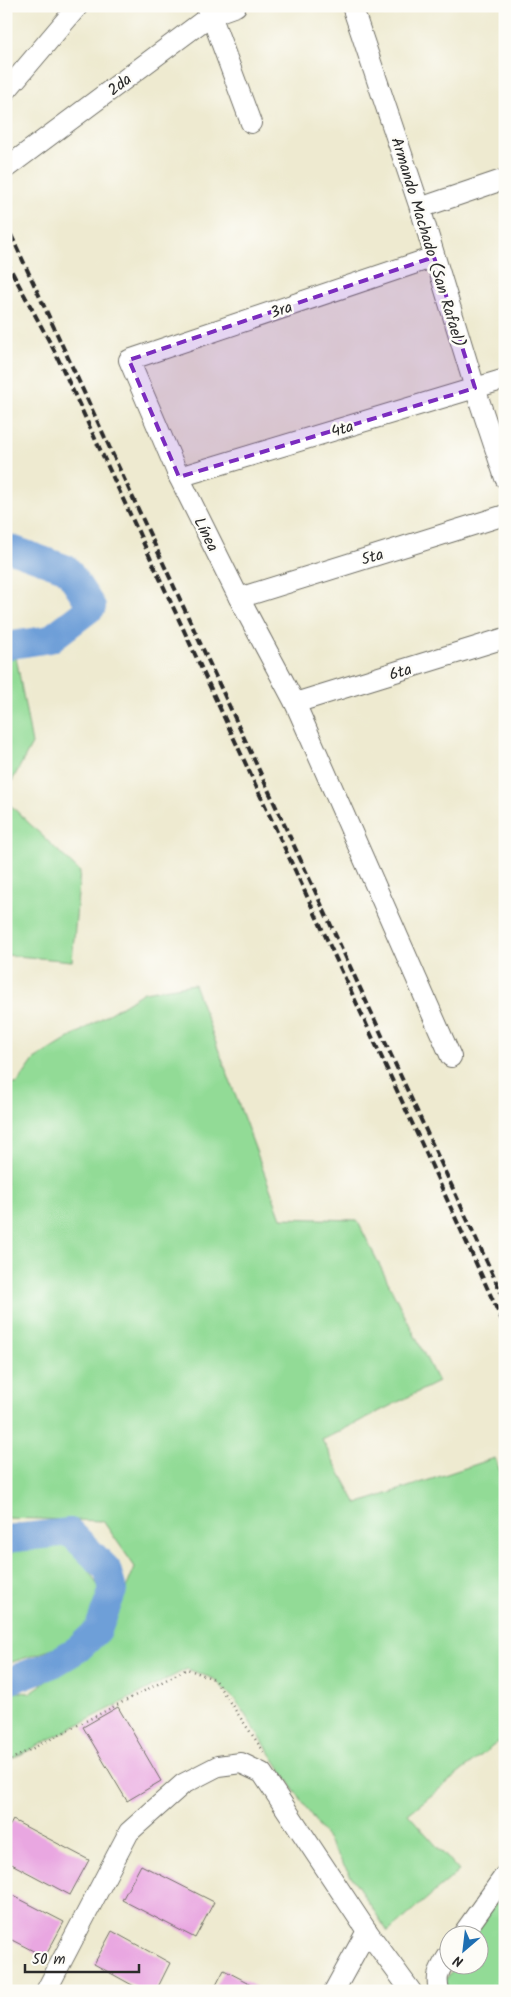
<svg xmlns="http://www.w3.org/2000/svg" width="511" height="1997" font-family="Kalam,sans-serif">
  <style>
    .green { fill: #92db96; stroke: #5e8360 }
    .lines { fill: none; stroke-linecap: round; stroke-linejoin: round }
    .river { stroke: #6e9fd8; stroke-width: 28 }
    .building { fill: #e9a7e1 }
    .minor-casing { stroke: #6f6e65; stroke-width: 22 }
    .path { stroke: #6f6e65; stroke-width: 2.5; stroke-dasharray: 1 4; stroke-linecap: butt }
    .minor { stroke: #fff; stroke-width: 20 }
    .rail { stroke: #2b2b2b; stroke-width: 4; stroke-dasharray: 8 4; stroke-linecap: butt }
    .marked { fill: #7b2cbf; fill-opacity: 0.2; stroke: #7b2cbf; stroke-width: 4; stroke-dasharray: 10 6; stroke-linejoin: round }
    .labels { text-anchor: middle; stroke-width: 5; stroke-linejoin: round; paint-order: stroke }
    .street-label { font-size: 16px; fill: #2b2b2b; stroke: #fdfcf7 }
  </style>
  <rect width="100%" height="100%" fill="#fdfcf7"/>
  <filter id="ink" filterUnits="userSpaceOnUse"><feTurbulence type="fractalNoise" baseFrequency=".02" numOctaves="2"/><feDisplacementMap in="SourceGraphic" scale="10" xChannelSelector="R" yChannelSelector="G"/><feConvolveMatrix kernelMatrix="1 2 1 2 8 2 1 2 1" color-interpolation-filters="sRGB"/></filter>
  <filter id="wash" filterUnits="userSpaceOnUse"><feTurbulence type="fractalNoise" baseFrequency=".0096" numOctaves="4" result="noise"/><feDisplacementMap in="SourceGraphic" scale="20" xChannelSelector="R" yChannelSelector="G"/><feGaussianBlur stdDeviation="1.12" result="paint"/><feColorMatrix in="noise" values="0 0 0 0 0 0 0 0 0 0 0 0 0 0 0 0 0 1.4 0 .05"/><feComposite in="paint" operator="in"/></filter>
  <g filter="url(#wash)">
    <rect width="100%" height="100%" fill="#eeead0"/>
    <g class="green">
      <path d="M15,651L32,744L6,792V653Z"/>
      <path d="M6,801L80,872L72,961L6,955Z"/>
      <path d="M194,984L281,1218L357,1220L438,1382L322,1440L357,1504L495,1458L505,1484V1753L498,1742L408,1814L459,1871L388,1932L236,1701L214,1679L187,1669L6,1762V1691L30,1693L105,1638L135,1567L103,1521L6,1518V1083L17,1084L34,1060L144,992Z"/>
      <path d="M63,1542L85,1562L101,1592L85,1631L50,1650L6,1664V1564L14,1547Z"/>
      <path d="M505,1890V1991H450L444,1982L456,1965L478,1964V1934H475Z"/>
    </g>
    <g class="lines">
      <g class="river">
        <path d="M6,547L67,569L92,607L50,639L6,646"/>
        <path d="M6,1539L70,1532L107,1569L113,1590L98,1630L78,1649L53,1664L6,1682"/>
      </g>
    </g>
    <g id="blocks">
      <g class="building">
        <path d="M118,1707L161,1781L127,1801L83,1727Z"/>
        <path d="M13,1820L89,1860L70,1895L6,1861V1832Z"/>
        <path d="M141,1865L214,1902L195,1938L122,1900Z"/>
        <path d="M6,1892L64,1922L45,1957L6,1937Z"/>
        <path d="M112,1931L170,1963L156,1991H143L94,1964Z"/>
        <path d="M224,1970L264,1991H213Z"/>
      </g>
    </g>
  </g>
  <g filter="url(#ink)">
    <use href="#blocks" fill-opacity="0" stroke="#6f6e65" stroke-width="1"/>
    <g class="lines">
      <g class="minor-casing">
        <g id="minor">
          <path d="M206,6L211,15L251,123"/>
          <path d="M352,6L420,208L475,388L505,478"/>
          <path d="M6,91L78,6"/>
          <path d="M6,168L211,15L236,6"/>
          <path d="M420,208L505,179"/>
          <path d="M434,257L129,360L179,477L239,598L295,703L451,1057"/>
          <path d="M179,477L505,379"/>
          <path d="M239,598L505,515"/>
          <path d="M295,703L505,638"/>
          <path d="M463,1934L505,1875"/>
          <path d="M46,1991L129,1832L183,1784L218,1766L241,1763L262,1773L367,1931L411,1991"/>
          <path d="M334,1991L367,1931"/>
          <path d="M439,1991C435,1975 440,1969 448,1956"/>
        </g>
      </g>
      <path class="path" d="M6,1762L187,1669L214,1679L266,1755"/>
      <use href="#minor" class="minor"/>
      <g class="rail">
        <path d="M6,224L505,1301"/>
        <path d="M6,261L54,350L425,1151L505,1327"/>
      </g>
    </g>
  </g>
  <path class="marked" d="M434,257L475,388L179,477L129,360Z"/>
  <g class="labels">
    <g class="street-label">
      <text transform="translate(119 84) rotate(-37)" y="6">2da</text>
      <text transform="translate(429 242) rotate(73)" y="6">Armando Machado (San Rafael)</text>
      <text transform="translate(281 309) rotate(-19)" y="6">3ra</text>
      <text transform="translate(342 428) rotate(-17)" y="6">4ta</text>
      <text transform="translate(207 534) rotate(64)" y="6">Línea</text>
      <text transform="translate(372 556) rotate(-17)" y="6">5ta</text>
      <text transform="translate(400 671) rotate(-17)" y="6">6ta</text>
    </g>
  </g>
  <rect width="511" height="1997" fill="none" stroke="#fdfcf7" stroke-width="25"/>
  <g transform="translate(464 1950) rotate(208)"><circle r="24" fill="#fdfcf7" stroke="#a9a8a5"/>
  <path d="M0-4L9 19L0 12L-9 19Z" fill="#1f6fb2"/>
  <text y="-8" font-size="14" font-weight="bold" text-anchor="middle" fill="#2b2b2b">N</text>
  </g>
  <path d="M25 1964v8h114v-8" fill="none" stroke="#2b2b2b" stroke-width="2.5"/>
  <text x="32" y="1964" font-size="15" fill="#2b2b2b" stroke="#fdfcf7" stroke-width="4" paint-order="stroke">50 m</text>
</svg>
